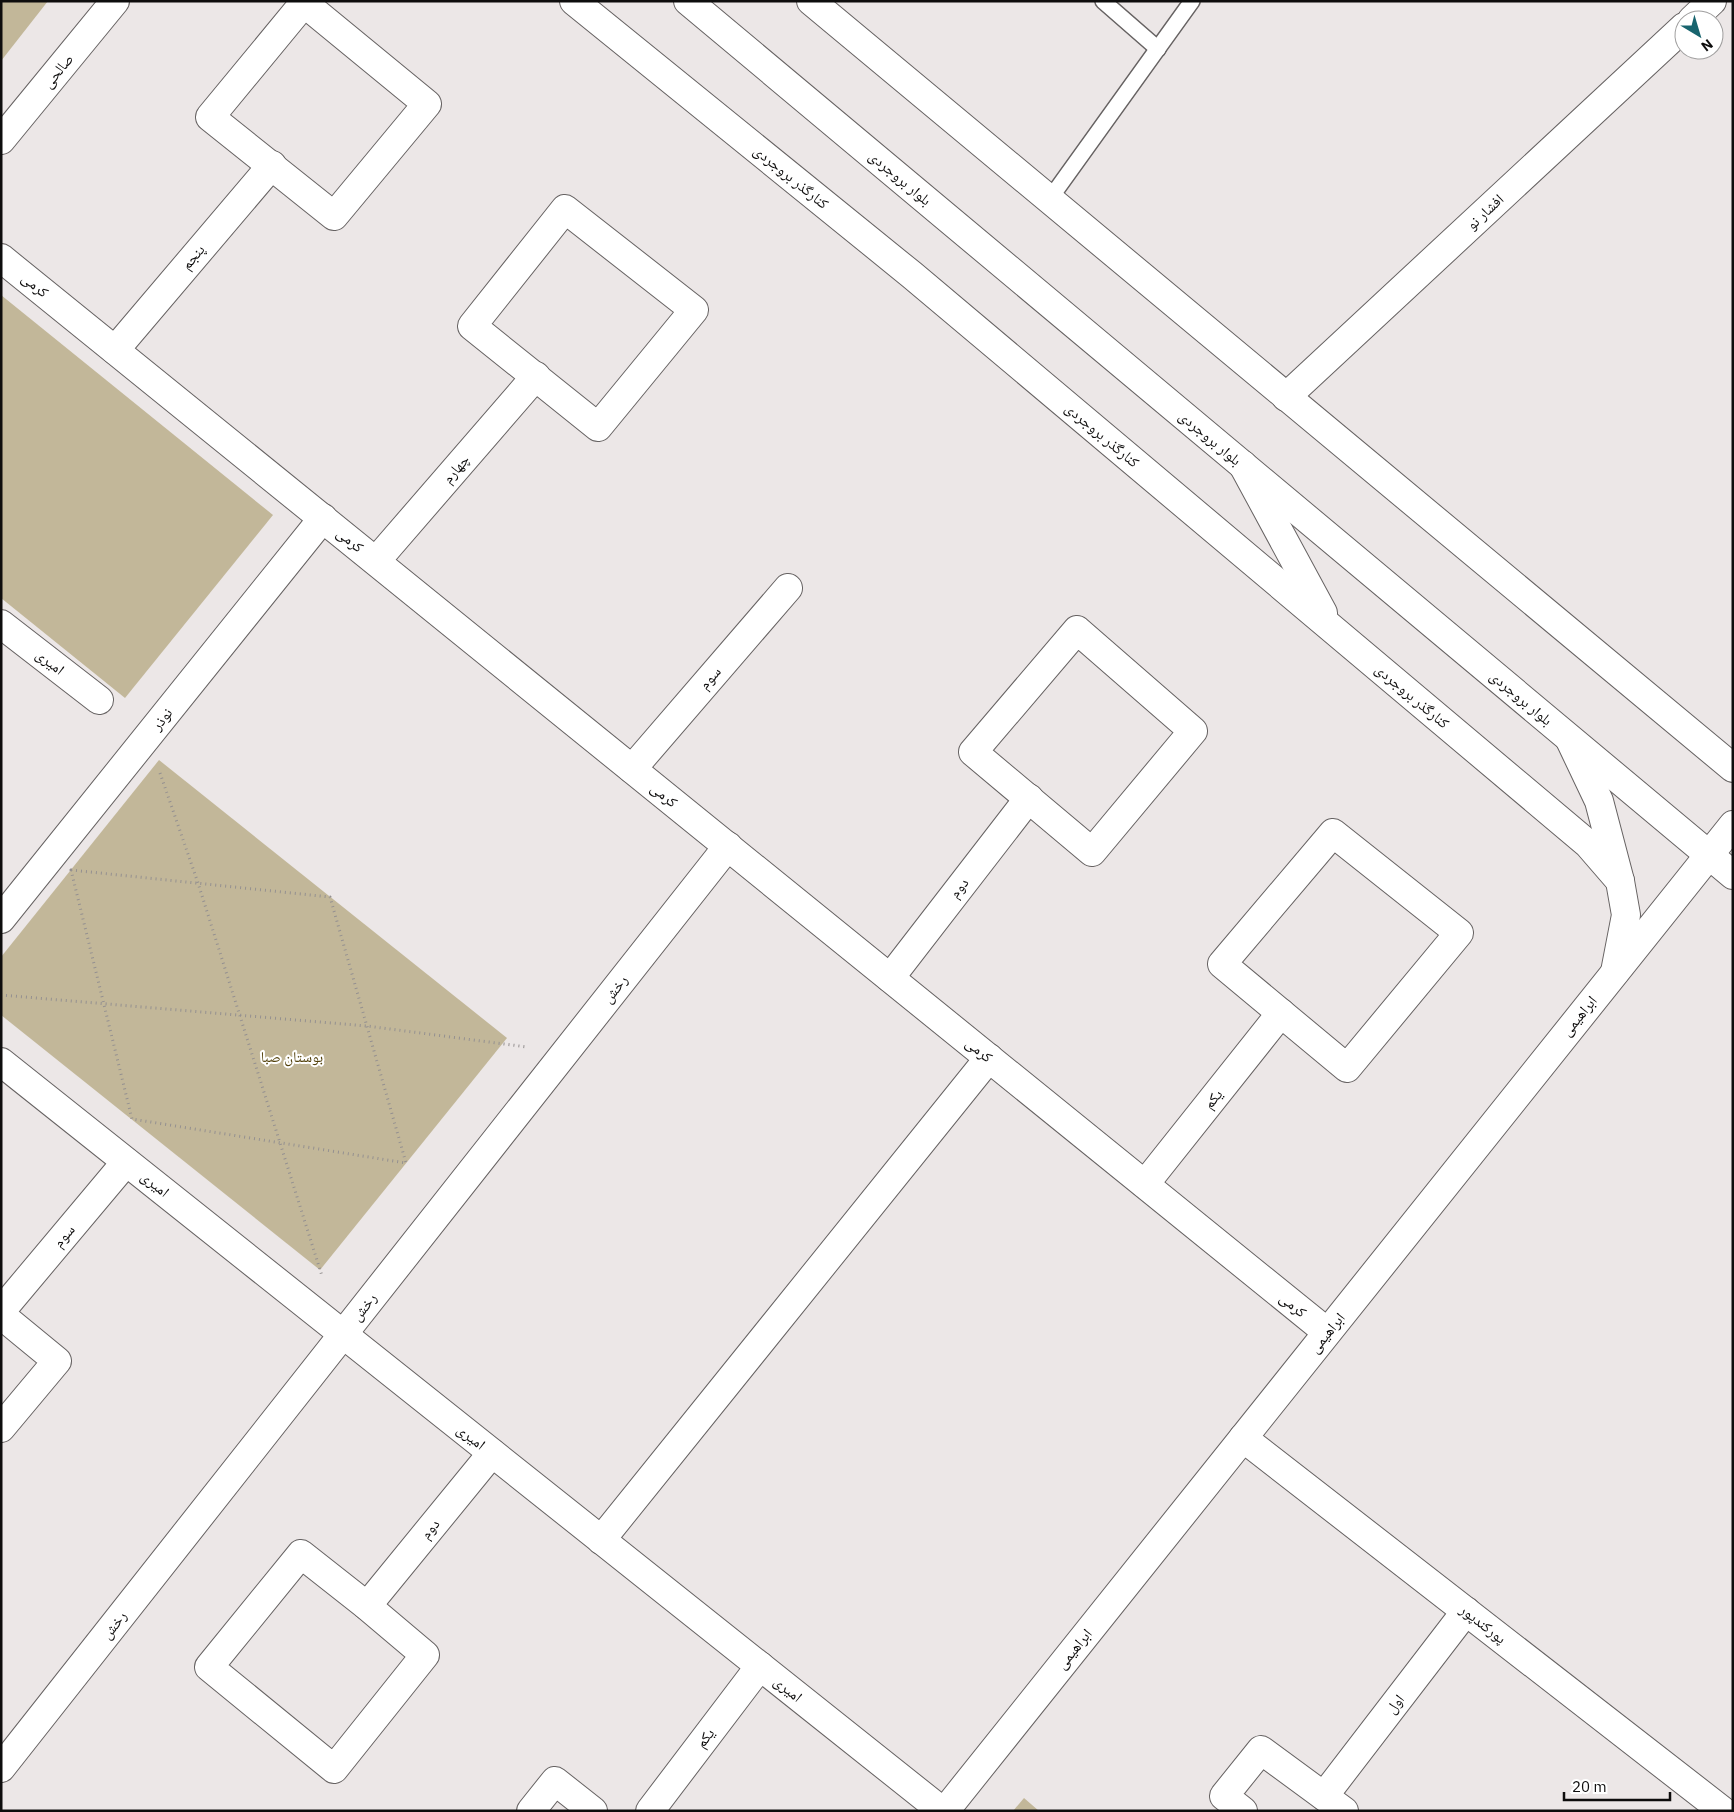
<svg xmlns="http://www.w3.org/2000/svg" width="1734" height="1812" font-family="'IBM Plex Sans','Noto Naskh Arabic',sans-serif">
  <style>
    .green { fill: #c2b799 }
    .lines { fill: none; stroke-linecap: round; stroke-linejoin: round }
    .service-casing { stroke: #666262; stroke-width: 18 }
    .minor-casing { stroke: #666262; stroke-width: 30 }
    .secondary-casing { stroke: #666262; stroke-width: 30 }
    .path { stroke: #949090; stroke-width: 3; stroke-dasharray: 1 4; stroke-linecap: butt }
    .service { stroke: #fff; stroke-width: 15 }
    .minor { stroke: #fff; stroke-width: 28 }
    .secondary { stroke: #fff; stroke-width: 28 }
    .labels { text-anchor: middle; stroke-width: 4; stroke-linejoin: round; paint-order: stroke }
    .street-label { font-size: 15px; fill: #0e0d0d; stroke: #fff }
    .park-label { font-size: 15px; fill: #52400a; stroke: #fff }
  </style>
  <rect width="100%" height="100%" fill="#ece7e7"/>
  <g class="green">
    <path d="M1,1H48L1,61Z"/>
    <path d="M1,295L273,515L125,698L1,598Z"/>
    <path d="M159,760L507,1038L320,1270L1,1015V957Z"/>
    <path d="M1024,1798L1039,1811H1013Z"/>
  </g>
  <g class="lines">
    <g class="service-casing">
      <g id="service">
        <path d="M1103,1L1158,49"/>
        <path d="M1049,200L1192,1"/>
      </g>
    </g>
    <g class="minor-casing">
      <g id="minor">
        <path d="M574,1L912,275L1588,844L1620,881"/>
        <path d="M304,3L427,104L334,216L210,117Z"/>
        <path d="M1692,20L1712,1"/>
        <path d="M1,140L115,1"/>
        <path d="M565,209L694,310L598,427L472,326Z"/>
        <path d="M1,258L1327,1332"/>
        <path d="M115,350L272,165"/>
        <path d="M1286,397L1684,27"/>
        <path d="M1243,465L1323,613"/>
        <path d="M376,561L536,376"/>
        <path d="M1,624L99,700"/>
        <path d="M1077,630L1193,731L1092,852L973,752Z"/>
        <path d="M1570,740L1599,801L1620,881L1626,915L1615,972"/>
        <path d="M632,769L788,588"/>
        <path d="M1333,833L1459,933L1347,1068L1222,964Z"/>
        <path d="M1,919L323,518"/>
        <path d="M890,978L1029,798"/>
        <path d="M1,1062L942,1811"/>
        <path d="M1145,1184L1281,1013"/>
        <path d="M1,1311L126,1162"/>
        <path d="M1,1315L57,1361L1,1428"/>
        <path d="M1243,1438L1723,1811"/>
        <path d="M601,1540L989,1058"/>
        <path d="M301,1554L367,1606L425,1655L334,1769L209,1667Z"/>
        <path d="M367,1606L492,1453"/>
        <path d="M1,1768L728,846"/>
        <path d="M1324,1796L1466,1611"/>
        <path d="M531,1811L555,1781L593,1811"/>
        <path d="M650,1811L760,1666"/>
        <path d="M1243,1811L1224,1796L1261,1750L1344,1811"/>
      </g>
    </g>
    <g class="secondary-casing">
      <g id="secondary">
        <path d="M688,1L1733,875"/>
        <path d="M811,1L1733,768"/>
        <path d="M945,1811L1733,825"/>
      </g>
    </g>
    <g class="path">
      <path d="M160,773L198,883L322,1276"/>
      <path d="M71,870L330,897L406,1163L132,1119Z"/>
      <path d="M1,995L367,1026L527,1047"/>
    </g>
    <use href="#service" class="service"/>
    <use href="#minor" class="minor"/>
    <use href="#secondary" class="secondary"/>
  </g>
  <g class="labels">
    <g class="street-label">
      <text transform="translate(58 71) rotate(-51)" y="5">صالحی</text>
      <text transform="translate(791 177) rotate(39)" y="5">کنارگذر بروجردی</text>
      <text transform="translate(900 178) rotate(40)" y="5">بلوار بروجردی</text>
      <text transform="translate(1485 212) rotate(-43)" y="5">افشار نو</text>
      <text transform="translate(193 257) rotate(-50)" y="5">پنجم</text>
      <text transform="translate(35 285) rotate(39)" y="5">کرمی</text>
      <text transform="translate(1102 435) rotate(40)" y="5">کنارگذر بروجردی</text>
      <text transform="translate(1210 438) rotate(40)" y="5">بلوار بروجردی</text>
      <text transform="translate(456 469) rotate(-49)" y="5">چهارم</text>
      <text transform="translate(350 540) rotate(39)" y="5">کرمی</text>
      <text transform="translate(50 662) rotate(38)" y="5">امیری</text>
      <text transform="translate(710 678) rotate(-49)" y="5">سوم</text>
      <text transform="translate(1412 696) rotate(40)" y="5">کنارگذر بروجردی</text>
      <text transform="translate(1521 698) rotate(40)" y="5">بلوار بروجردی</text>
      <text transform="translate(162 719) rotate(-51)" y="5">نوذر</text>
      <text transform="translate(664 795) rotate(39)" y="5">کرمی</text>
      <text transform="translate(959 888) rotate(-52)" y="5">دوم</text>
      <text transform="translate(615 989) rotate(-52)" y="5">رخش</text>
      <text transform="translate(1579 1016) rotate(-51)" y="5">ابراهیمی</text>
      <text transform="translate(979 1050) rotate(39)" y="5">کرمی</text>
      <text transform="translate(1213 1099) rotate(-51)" y="5">یکم</text>
      <text transform="translate(155 1184) rotate(39)" y="5">امیری</text>
      <text transform="translate(64 1236) rotate(-50)" y="5">سوم</text>
      <text transform="translate(1293 1305) rotate(39)" y="5">کرمی</text>
      <text transform="translate(364 1307) rotate(-52)" y="5">رخش</text>
      <text transform="translate(1327 1333) rotate(-51)" y="5">ابراهیمی</text>
      <text transform="translate(471 1437) rotate(38)" y="5">امیری</text>
      <text transform="translate(430 1529) rotate(-51)" y="5">دوم</text>
      <text transform="translate(1483 1624) rotate(38)" y="5">پورکندپور</text>
      <text transform="translate(114 1625) rotate(-52)" y="5">رخش</text>
      <text transform="translate(1074 1649) rotate(-51)" y="5">ابراهیمی</text>
      <text transform="translate(788 1689) rotate(39)" y="5">امیری</text>
      <text transform="translate(1395 1704) rotate(-52)" y="5">اول</text>
      <text transform="translate(705 1738) rotate(-53)" y="5">یکم</text>
    </g>
    <g class="park-label">
      <text x="292" y="1062">بوستان صبا</text>
    </g>
  </g>
  <rect width="1734" height="1812" fill="none" stroke="#0e0d0d" stroke-width="5"/>
  <g transform="translate(1699 35) rotate(142)"><circle r="24" fill="#ffffff" stroke="#9f9e9e"/>
  <path d="M0-4L9 19L0 12L-9 19Z" fill="#18646e"/>
  <text y="-8" font-size="14" font-weight="bold" text-anchor="middle" fill="#0e0d0d">N</text>
  </g>
  <path d="M1564 1792v8h106v-8" fill="none" stroke="#0e0d0d" stroke-width="2.5"/>
  <text x="1572" y="1792" font-size="15" fill="#0e0d0d" stroke="#ffffff" stroke-width="4" paint-order="stroke">20 m</text>
</svg>
